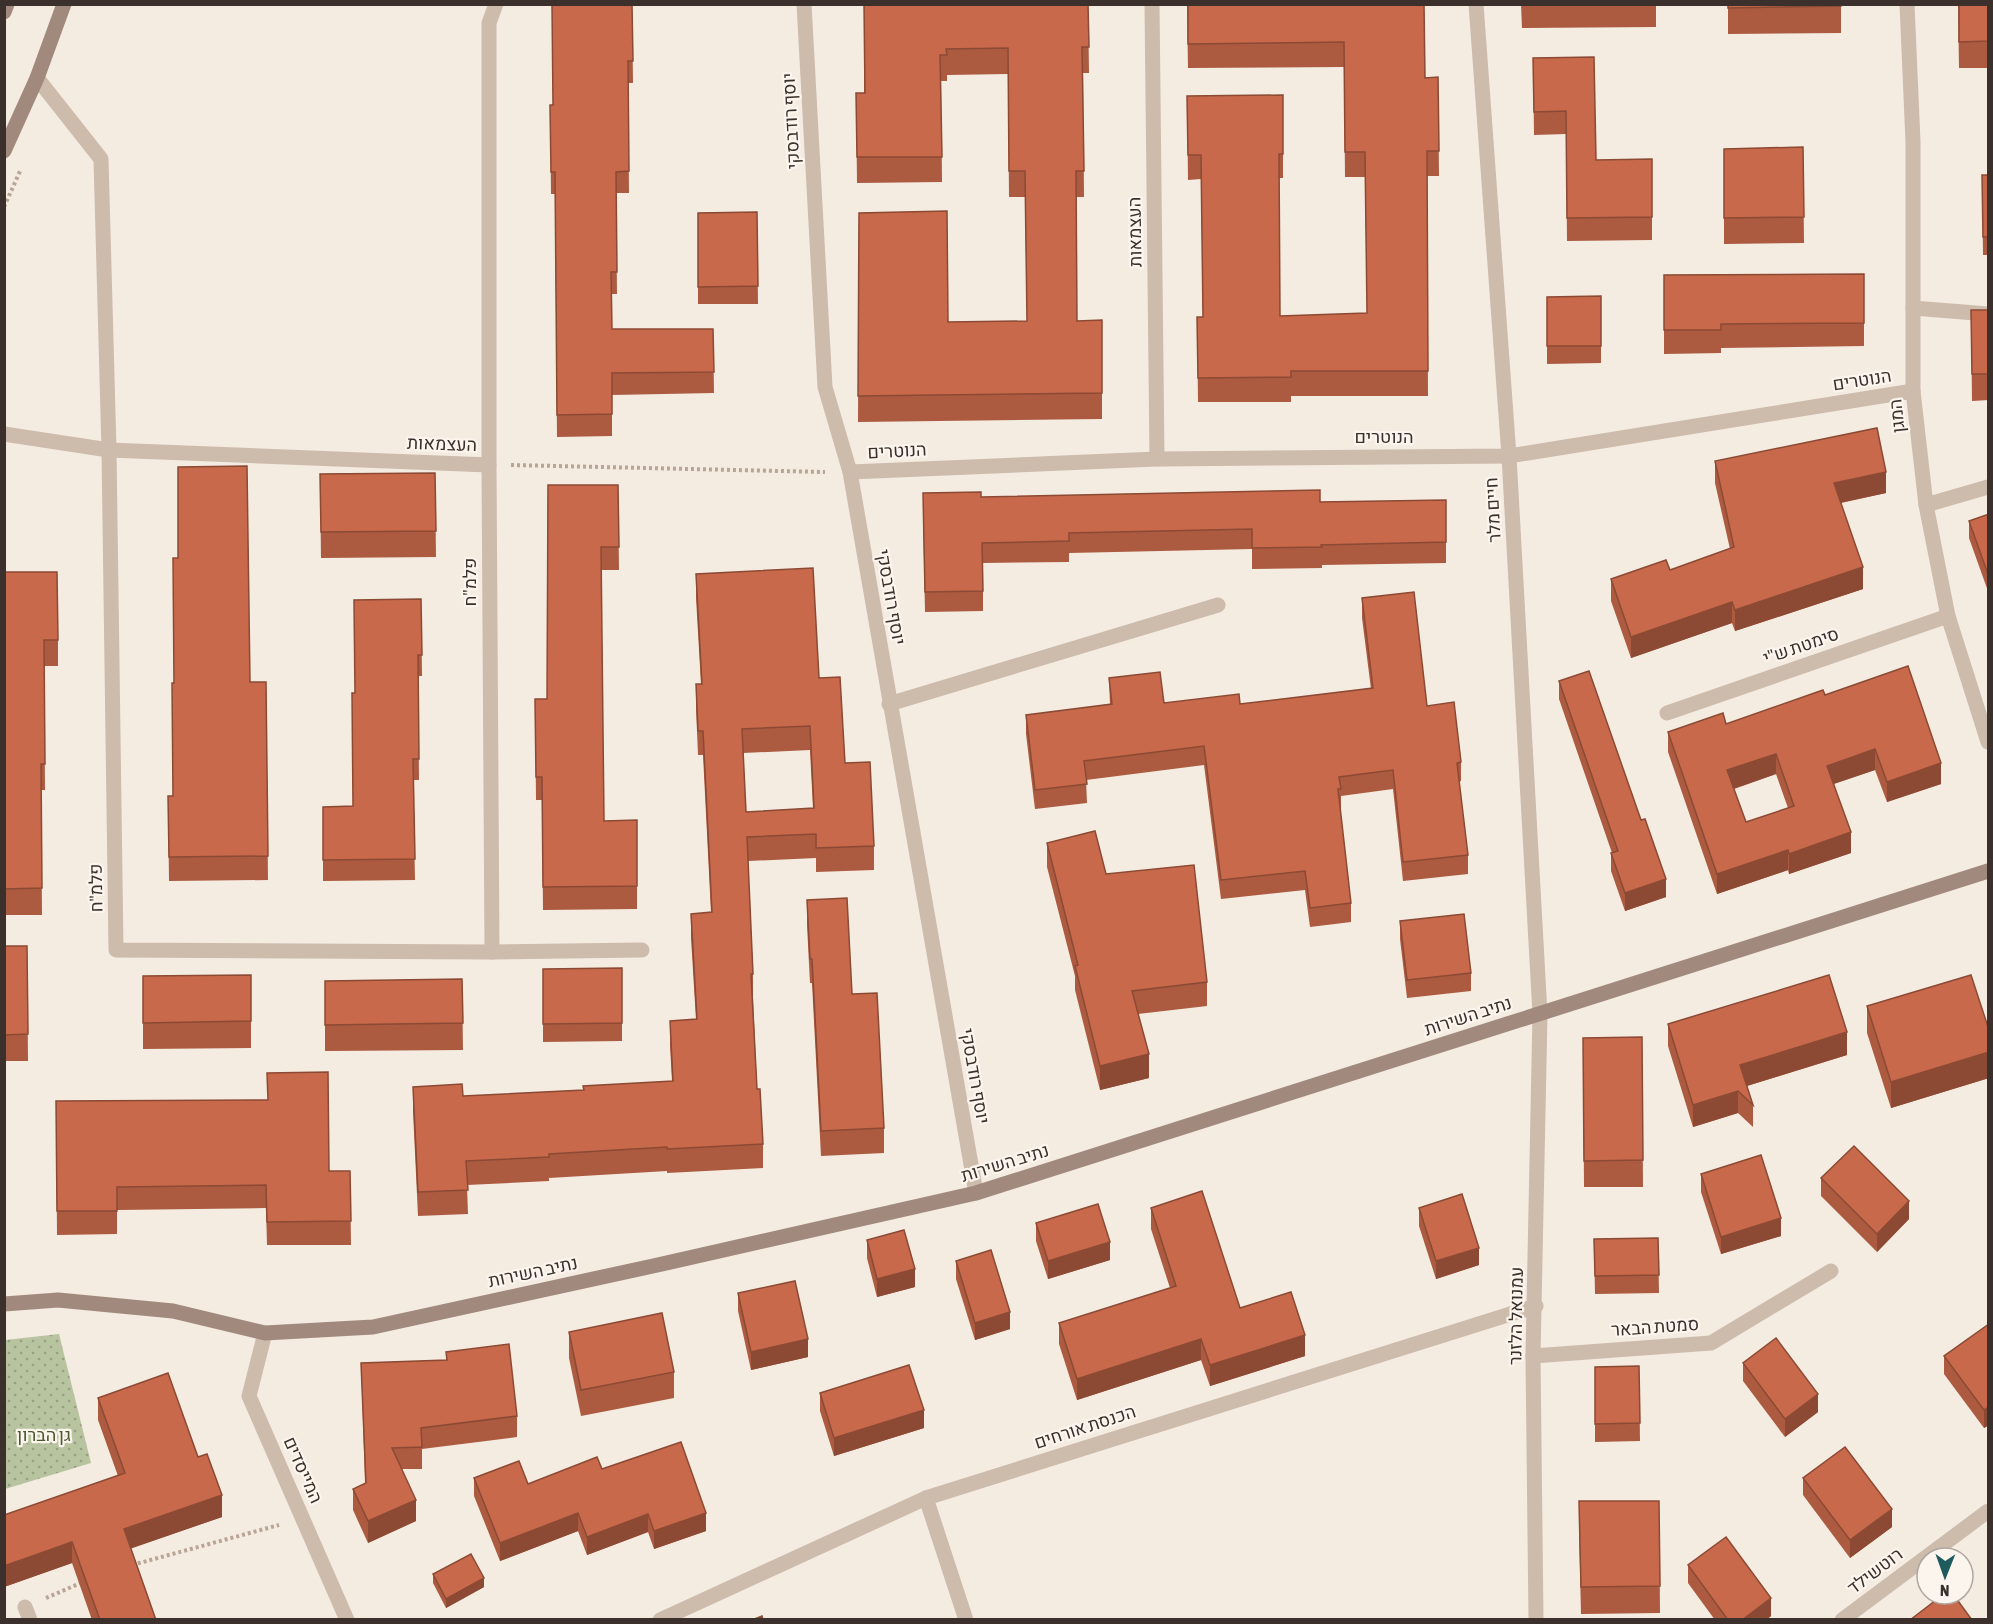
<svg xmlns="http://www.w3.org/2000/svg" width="1993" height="1624" font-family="'Asap Condensed',Heebo,sans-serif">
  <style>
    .park { fill: url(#park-dots) }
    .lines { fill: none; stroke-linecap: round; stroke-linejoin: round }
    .path { stroke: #b9a596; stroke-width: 4; stroke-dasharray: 3 3; stroke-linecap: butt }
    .lane { stroke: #cdbbac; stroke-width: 15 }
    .street { stroke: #cdbbac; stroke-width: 15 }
    .secondary { stroke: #a18a7d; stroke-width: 15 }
    .wall { fill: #ac5a40; fill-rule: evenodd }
    .shaded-wall { fill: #8c4a34 }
    .building { fill: #c8694b; stroke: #8c4a34; stroke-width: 1.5; fill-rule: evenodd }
    .labels { text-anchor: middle; stroke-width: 4.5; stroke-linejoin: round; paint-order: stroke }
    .street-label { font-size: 18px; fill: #3b302b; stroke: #fbf5ee }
    .park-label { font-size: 18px; fill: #4a5a2e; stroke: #fbf5ee }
  </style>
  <defs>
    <pattern id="park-dots" width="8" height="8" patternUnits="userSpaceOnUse" patternTransform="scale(1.5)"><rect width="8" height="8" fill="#b8c4a0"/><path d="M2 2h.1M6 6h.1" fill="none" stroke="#97a083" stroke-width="1.8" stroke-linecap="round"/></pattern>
  </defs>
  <rect width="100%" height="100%" fill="#f4ebe1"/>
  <path class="park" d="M59,1334L91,1463L5,1489V1340Z"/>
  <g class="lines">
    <g class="path">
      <path d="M4,207L21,169"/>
      <path d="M511,465L825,472"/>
      <path d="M132,1565L279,1525"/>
      <path d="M46,1598L83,1582"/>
    </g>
    <g class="lane">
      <path d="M37,78L101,159L109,450"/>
      <path d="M1913,308L1988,314"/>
      <path d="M889,704L1218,605"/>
      <path d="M926,1498L966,1620"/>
    </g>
    <g class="street">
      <path d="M804,4L825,387L850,472L976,1193"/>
      <path d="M1152,4L1157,459"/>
      <path d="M1476,4L1509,456L1540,1014L1533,1356L1536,1620"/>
      <path d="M1907,4L1913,142V391L1926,505L1948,616L1988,742"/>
      <path d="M4,434L109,450L489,465V23L496,4"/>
      <path d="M109,450L116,950L492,952L642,950"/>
      <path d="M489,465L492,952"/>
      <path d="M850,472L1157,459L1509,456L1913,391"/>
      <path d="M1926,505L1988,487"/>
      <path d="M1667,713L1948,616"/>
      <path d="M265,1333L249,1396L347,1620"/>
      <path d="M1533,1356L1711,1343L1831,1271"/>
      <path d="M25,1607L30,1620"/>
      <path d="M660,1620L926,1498L1536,1306"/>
      <path d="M1842,1620L1988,1511"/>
    </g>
    <g class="secondary">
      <path d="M4,12L7,4"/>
      <path d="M4,151L37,78L64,4"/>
      <path d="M4,1304L58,1300L173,1311L265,1333L373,1327L653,1266L976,1193L1988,871"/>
    </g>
  </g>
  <g class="wall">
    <path d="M632,4L633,83H628L629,193H616L617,294H611L612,329H713L714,393L612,395V436L557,437L555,194H551L550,105H552Z"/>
    <path d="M864,4H1088L1089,73H1083L1084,197H1076L1077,321L1102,320V419L858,422L859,213L948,322L1027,321L1025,197H1009L1008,74L947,75V81H941L942,182L857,183L856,93H864Z"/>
    <path d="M1187,4H1424L1425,78L1438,77L1439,176H1427L1428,396H1291V402H1198L1197,317H1203L1201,179L1188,180L1187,96L1283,95V178H1279L1280,316L1367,313L1365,177H1345L1344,67L1188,68Z"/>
    <path d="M1521,4H1656V27L1522,28Z"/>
    <path d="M1728,4H1841V33L1728,34Z"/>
    <path d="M1958,4H1989V68H1959Z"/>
    <path d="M1533,58L1596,160L1652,159V240L1567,241L1566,134L1534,135Z"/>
    <path d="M1803,147L1804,243L1724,244V149Z"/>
    <path d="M1982,175H1989V255H1983Z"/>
    <path d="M757,212L758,304H698V213Z"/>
    <path d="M1864,274V346L1721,348V353L1664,354V275Z"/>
    <path d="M1601,296V363L1547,364V297Z"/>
    <path d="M1971,310H1989V400L1972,401Z"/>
    <path d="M1715,461L1886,493L1841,503L1863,589L1735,631L1732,623L1631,658L1611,601V579L1670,570L1730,549L1715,483Z"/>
    <path d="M435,473L436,557L321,558L320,474Z"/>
    <path d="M618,485L619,570H601L604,821L637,820V909L543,910L542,800H536L535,699H547Z"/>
    <path d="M981,497L1320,502L1446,500V563L1322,565V568L1252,569V549L1069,553V562L983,563V611L925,612L923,514Z"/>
    <path d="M1989,514V594L1969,538V521Z"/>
    <path d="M4,572L58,640V666H44L45,790H41L42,915H4Z"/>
    <path d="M696,574L819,678L845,763L874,846V870L816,872V858L748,861L753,974V998L757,1089L763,1144V1168L667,1173V1171L549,1178V1181L467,1185L468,1214L418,1216L413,1111V1087L463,1096L583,1090L672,1081L670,1045V1021L696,1020L691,938V914L711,912L703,755H698L696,708V684H701L696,598ZM810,750L813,808L746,812L743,753Z"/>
    <path d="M1362,598L1461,762V781L1459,782L1468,855V874L1403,881L1393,789L1341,796V808H1340L1351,903V922L1310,927L1305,890L1221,899L1204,765L1086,780L1087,803L1035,809L1026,734V715L1110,705L1109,678L1164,703L1240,704L1371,689L1362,618Z"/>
    <path d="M421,599L422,676H418L419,780H413L415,880L323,881V807L353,806L355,693Z"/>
    <path d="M1559,681L1666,897L1625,911L1611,871V853H1612L1559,699Z"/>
    <path d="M250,682H266L268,880L169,881L168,796H173Z"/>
    <path d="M1825,695L1941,784L1887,802L1875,770L1834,784L1851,853L1789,874L1788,870L1717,894L1668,752V732L1726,724ZM1776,774L1788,808L1746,822L1734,789Z"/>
    <path d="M1047,843L1106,874L1207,982V1006L1138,1014L1149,1078L1100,1090L1075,990V976L1047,867Z"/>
    <path d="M807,900L852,994L884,1128V1153L821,1156L812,983H810L807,925Z"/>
    <path d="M1400,921L1471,973V991L1407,998L1400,939Z"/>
    <path d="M4,946H27L28,1061H4Z"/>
    <path d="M622,968V1041L543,1042V969Z"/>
    <path d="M251,975V1048L143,1049V976Z"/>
    <path d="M462,979L463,1050L325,1051V981Z"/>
    <path d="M1867,1006L1989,1030V1078L1891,1108L1867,1033Z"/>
    <path d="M1668,1024L1847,1055L1747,1086L1753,1105V1127L1738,1113L1693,1127L1668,1046Z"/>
    <path d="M1642,1037L1643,1187H1584L1583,1038Z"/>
    <path d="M56,1101L329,1171H350L351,1245H267L266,1208L117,1210V1234L57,1235Z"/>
    <path d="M1701,1174L1781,1236L1721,1254L1701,1192Z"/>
    <path d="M1821,1178L1909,1219L1877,1252L1821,1196Z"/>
    <path d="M1151,1208L1240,1308L1305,1356L1210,1386L1201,1360L1077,1400L1059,1344V1323L1170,1288L1151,1229Z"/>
    <path d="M1419,1208L1479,1265L1436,1279L1419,1226Z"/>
    <path d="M1036,1223L1110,1260L1048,1279L1036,1241Z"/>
    <path d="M1658,1238L1659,1293L1595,1294L1594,1239Z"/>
    <path d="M867,1240L915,1287L877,1297L867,1258Z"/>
    <path d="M956,1261L1010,1329L975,1340L956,1279Z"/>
    <path d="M738,1293L808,1357L751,1370L738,1311Z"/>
    <path d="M1989,1324V1425L1984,1428L1944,1374V1356Z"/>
    <path d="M569,1332L674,1372V1398L581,1416L569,1358Z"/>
    <path d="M446,1352L517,1416V1437L422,1449V1469H402L416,1521L368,1543L353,1510V1489L365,1483L361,1363L446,1360Z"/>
    <path d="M1743,1363L1818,1412L1785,1437L1743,1381Z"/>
    <path d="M1639,1366L1640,1441L1595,1442V1367Z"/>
    <path d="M820,1393L924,1428L834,1456L820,1411Z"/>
    <path d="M98,1398L198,1457L222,1517L131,1548L156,1620H92L72,1563L4,1587L118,1476L98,1420Z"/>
    <path d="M602,1469L706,1531L654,1549L648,1532L587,1555L578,1531L500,1561L474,1496V1478L528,1484Z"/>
    <path d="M1803,1478L1892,1527L1850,1558L1803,1495Z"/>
    <path d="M1659,1501L1660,1613L1581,1614L1579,1528Z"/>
    <path d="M1688,1565L1771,1616L1766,1620H1715L1688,1583Z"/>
    <path d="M433,1574L484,1587L446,1608L433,1583Z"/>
  </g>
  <g class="shaded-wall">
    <path d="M1886,472V493L1834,504V483Z"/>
    <path d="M1863,567V589L1735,631V610Z"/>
    <path d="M1732,602V623L1631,658V637Z"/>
    <path d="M1875,749V770L1827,786V766Z"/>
    <path d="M1776,754V774L1727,791V770Z"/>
    <path d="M1941,763V784L1887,802V782Z"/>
    <path d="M1851,832V853L1789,874V854Z"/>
    <path d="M1788,850V870L1717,894V874Z"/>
    <path d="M1666,879V897L1625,911V893Z"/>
    <path d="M1847,1032V1055L1740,1088V1065Z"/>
    <path d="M1989,1052V1078L1891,1108V1082Z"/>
    <path d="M1149,1054V1078L1100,1090V1066Z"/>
    <path d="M1738,1091V1113L1693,1127V1105Z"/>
    <path d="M1909,1201V1219L1877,1252V1234Z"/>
    <path d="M1781,1218V1236L1721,1254V1237Z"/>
    <path d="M1110,1242V1260L1048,1279V1261Z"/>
    <path d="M1479,1248V1265L1436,1279V1261Z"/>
    <path d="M915,1269V1287L877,1297V1279Z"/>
    <path d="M1010,1312V1329L975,1340V1323Z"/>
    <path d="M1305,1335V1356L1210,1386V1365Z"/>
    <path d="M808,1339V1357L751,1370V1352Z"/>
    <path d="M1201,1339V1360L1077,1400V1379Z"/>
    <path d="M1818,1394V1412L1785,1437V1419Z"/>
    <path d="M1989,1407V1425L1984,1428V1410Z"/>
    <path d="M924,1410V1428L834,1456V1438Z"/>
    <path d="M222,1495V1517L124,1551V1529Z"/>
    <path d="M416,1500V1521L368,1543V1521Z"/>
    <path d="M1892,1509V1527L1850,1558V1540Z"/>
    <path d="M578,1513V1531L500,1561V1543Z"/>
    <path d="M706,1513V1531L654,1549V1531Z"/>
    <path d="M648,1514V1532L587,1555V1537Z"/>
    <path d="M72,1542V1563L4,1587V1566Z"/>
    <path d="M484,1578V1587L446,1608V1599Z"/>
    <path d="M1771,1598V1616L1766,1620H1742Z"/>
  </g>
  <g class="building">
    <path d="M632,4L633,61H628L629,171L616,172L617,272H611L612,329H713L714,372L612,373V414L557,415L555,172H551L550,105H553L552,5Z"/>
    <path d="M864,4H1088L1089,47H1082L1084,171H1076L1077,321L1102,320V393L858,396L859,213L947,211L948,322L1027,321L1025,171H1009L1008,48L946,49L947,55H940L942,157H857L856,93H865Z"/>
    <path d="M1188,4H1424L1425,78L1438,77L1439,151H1427L1428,371H1291V377L1198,378L1197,317H1203L1201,155H1188L1187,96L1283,95V154H1279L1280,316L1367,313L1365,152H1345L1344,42L1188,44Z"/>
    <path d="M1728,4H1841V6L1728,8Z"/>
    <path d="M1959,4H1989V41L1959,42Z"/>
    <path d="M1594,57L1596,160L1652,159V217L1567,218L1566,111L1534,112L1533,58Z"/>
    <path d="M1803,147L1804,217L1724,218V149Z"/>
    <path d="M1982,175H1989V237H1983Z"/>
    <path d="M757,212L758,286L698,287V213Z"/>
    <path d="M1864,274V323L1721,324V330H1664V275Z"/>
    <path d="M1601,296V346H1547V297Z"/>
    <path d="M1971,310H1989V374H1972Z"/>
    <path d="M1877,428L1886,472L1834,483L1863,567L1735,610L1732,602L1631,637L1611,579L1666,560L1670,570L1734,547L1715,461Z"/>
    <path d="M247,466L250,682H266L268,856L169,857L168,796H173L172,683H174L173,558H178V467Z"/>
    <path d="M435,473L436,531L321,532L320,474Z"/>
    <path d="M548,485H618L619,547H601L604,821L637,820V886L543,887L542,777H536L535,699H547Z"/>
    <path d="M1320,490V502L1446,500V542L1321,545L1322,547L1252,548V529L1069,533V541L982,543L983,591L925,592L923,493L981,492V497Z"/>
    <path d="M1989,514V577L1969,521Z"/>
    <path d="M813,568L819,678L840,677L845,763L870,762L874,846L816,848V834L747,837L753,974H751L757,1089H760L763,1144L667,1149V1147L549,1154V1157L466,1161L468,1190L418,1192L413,1087L462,1084L463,1096L584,1090L583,1086L673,1081L670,1021L697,1019L691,914L712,912L703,731H698L696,684H702L696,574ZM810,726L814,808L746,812L742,729Z"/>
    <path d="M4,572H57L58,640H44L45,764H41L42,888L4,889Z"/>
    <path d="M1414,592L1427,706L1454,702L1461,762L1457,763L1468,855L1403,862L1393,770L1339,777L1341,789H1338L1351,903L1310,908L1305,871L1221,880L1204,746L1084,761L1087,784L1035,790L1026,715L1112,704L1109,678L1160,672L1164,703L1239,694L1240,704L1373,688L1362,598Z"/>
    <path d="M421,599L422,655H418L419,759H413L415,859L323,860V807L353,806L352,693H355L354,600Z"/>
    <path d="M1908,666L1941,763L1887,782L1875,749L1827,766L1851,832L1789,854L1788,850L1717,874L1668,732L1723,713L1726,724L1823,690L1825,695ZM1776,754L1794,806L1746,822L1727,770Z"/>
    <path d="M1589,671L1641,820L1645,819L1666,879L1625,893L1611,853L1618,851L1559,681Z"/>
    <path d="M1095,831L1106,874L1194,865L1207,982L1132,991L1149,1054L1100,1066L1075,966L1078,965L1047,843Z"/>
    <path d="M847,898L852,994L877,993L884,1128L821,1131L812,959H810L807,900Z"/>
    <path d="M1464,914L1471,973L1407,980L1400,921Z"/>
    <path d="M4,946H27L28,1034L4,1035Z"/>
    <path d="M622,968V1023L543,1024V969Z"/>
    <path d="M251,975V1021L143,1023V976Z"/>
    <path d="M1829,975L1847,1032L1740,1065L1753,1105L1738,1091L1693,1105L1668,1024Z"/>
    <path d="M1971,975L1989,1030V1052L1891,1082L1867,1006Z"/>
    <path d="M462,979L463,1023L325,1025V981Z"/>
    <path d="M1642,1037L1643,1160L1584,1161L1583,1038Z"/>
    <path d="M328,1072L329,1171H350L351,1221L267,1222L266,1185L117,1187V1211H57L56,1101L268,1100L267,1073Z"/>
    <path d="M1854,1146L1909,1201L1877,1234L1821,1178Z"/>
    <path d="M1761,1155L1781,1218L1721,1237L1701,1174Z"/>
    <path d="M1202,1191L1240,1308L1291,1292L1305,1335L1210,1365L1201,1339L1077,1379L1059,1323L1176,1286L1151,1208Z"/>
    <path d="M1462,1194L1479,1248L1436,1261L1419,1208Z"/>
    <path d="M1098,1204L1110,1242L1048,1261L1036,1223Z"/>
    <path d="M904,1230L915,1269L877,1279L867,1240Z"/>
    <path d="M1658,1238L1659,1275L1595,1276L1594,1239Z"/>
    <path d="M991,1250L1010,1312L975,1323L956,1261Z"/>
    <path d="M795,1281L808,1339L751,1352L738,1293Z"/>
    <path d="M662,1313L674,1372L581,1390L569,1332Z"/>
    <path d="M1989,1324V1407L1984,1410L1944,1356Z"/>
    <path d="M1776,1338L1818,1394L1785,1419L1743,1363Z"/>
    <path d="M509,1344L517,1416L421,1428L422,1447L392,1448L416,1500L368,1521L353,1489L366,1483L361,1363L447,1360L446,1352Z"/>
    <path d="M909,1365L924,1410L834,1438L820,1393Z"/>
    <path d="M1639,1366L1640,1423L1595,1424V1367Z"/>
    <path d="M168,1373L198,1457L207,1454L222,1495L124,1529L156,1620H100L72,1542L4,1566V1515L125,1473L98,1398Z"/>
    <path d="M681,1442L706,1513L654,1531L648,1514L587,1537L578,1513L500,1543L474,1478L519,1461L528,1484L597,1457L602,1469Z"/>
    <path d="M1845,1447L1892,1509L1850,1540L1803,1478Z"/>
    <path d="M1579,1501H1659L1660,1586L1581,1587Z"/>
    <path d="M1726,1537L1771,1598L1742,1620H1728L1688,1565Z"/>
    <path d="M471,1554L484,1578L446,1599L433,1574Z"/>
    <path d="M1944,1594H1953L1972,1620H1910Z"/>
    <path d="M762,1616L763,1620H752Z"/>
  </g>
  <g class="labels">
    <g class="street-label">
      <text transform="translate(791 121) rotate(-93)" y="6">יוסף רודבסקי</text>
      <text transform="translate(1135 232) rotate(-91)" y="6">העצמאות</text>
      <text transform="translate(1862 380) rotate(-9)" y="6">הנוטרים</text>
      <text transform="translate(1897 416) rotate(-96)" y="6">המגן</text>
      <text x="1384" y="443">הנוטרים</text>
      <text transform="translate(442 444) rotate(2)" y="6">העצמאות</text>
      <text transform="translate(897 451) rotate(-3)" y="6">הנוטרים</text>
      <text transform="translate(1493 510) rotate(-93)" y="6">חיים מלר</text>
      <text transform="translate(470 582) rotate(-90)" y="6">פלמ"ח</text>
      <text transform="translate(891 597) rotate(80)" y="6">יוסף רודבסקי</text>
      <text transform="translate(1801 646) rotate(-19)" y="6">סימטת ש"י</text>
      <text transform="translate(96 888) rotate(-91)" y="6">פלמ"ח</text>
      <text transform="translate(1468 1016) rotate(-18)" y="6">נתיב השירות</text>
      <text transform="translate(975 1076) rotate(80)" y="6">יוסף רודבסקי</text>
      <text transform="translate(1005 1163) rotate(-17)" y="6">נתיב השירות</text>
      <text transform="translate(533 1272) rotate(-12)" y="6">נתיב השירות</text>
      <text transform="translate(1516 1316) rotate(-89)" y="6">עמנואל הלזנר</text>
      <text transform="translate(1655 1327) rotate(-4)" y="6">סמטת הבאר</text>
      <text transform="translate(1085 1427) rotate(-18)" y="6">הכנסת אורחים</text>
      <text transform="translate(303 1470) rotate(66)" y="6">המייסדים</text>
      <text transform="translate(1875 1571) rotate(-37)" y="6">רוטשילד</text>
    </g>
    <g class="park-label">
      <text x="44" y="1441">גן הברון</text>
    </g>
  </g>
  <rect width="1993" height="1624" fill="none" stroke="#3b302b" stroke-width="12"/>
  <g transform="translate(1945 1576) rotate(181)"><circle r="28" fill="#fbf5ee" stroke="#aea6a0" stroke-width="1.5"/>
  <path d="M0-4.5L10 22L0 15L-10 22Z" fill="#1f5a5e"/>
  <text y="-9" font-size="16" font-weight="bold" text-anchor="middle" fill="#3b302b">N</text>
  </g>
</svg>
